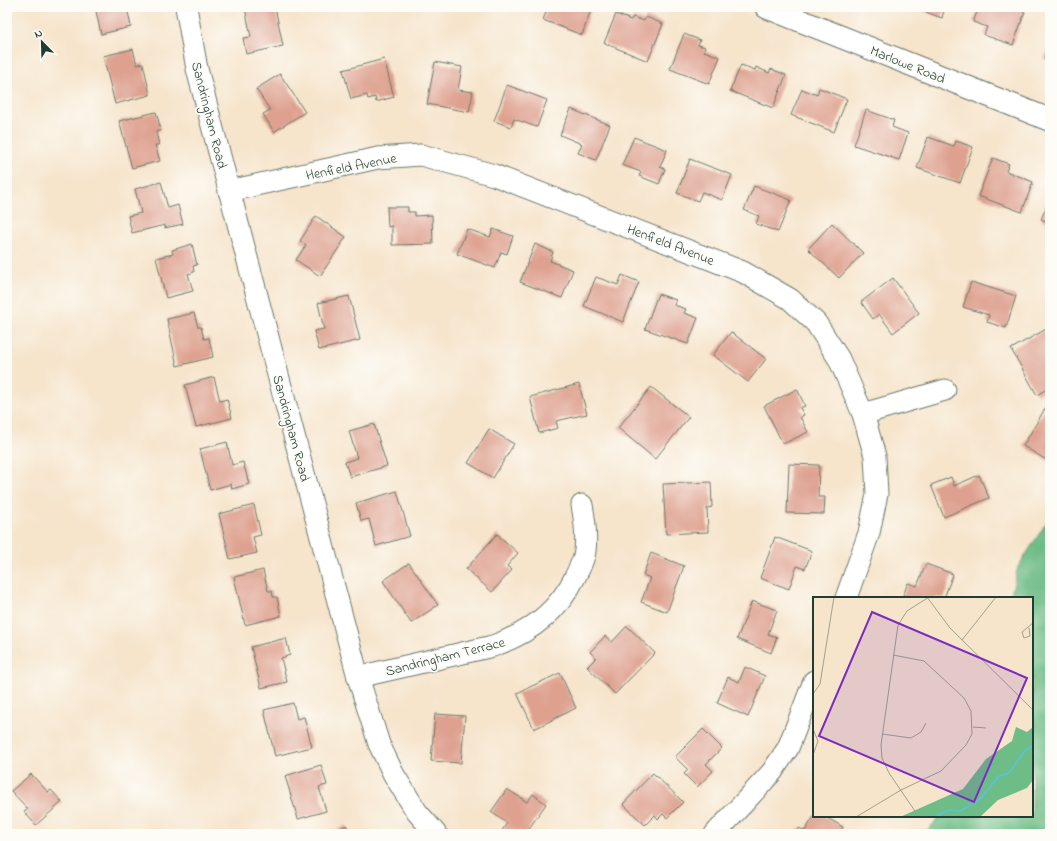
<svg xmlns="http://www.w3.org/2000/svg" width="1057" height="841" font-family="'Indie Flower',sans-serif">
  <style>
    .forest { fill: #6ebc86; stroke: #467c5d }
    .building { fill: #dea190 }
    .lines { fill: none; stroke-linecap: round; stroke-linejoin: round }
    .street-casing { stroke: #6a7769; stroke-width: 23 }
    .secondary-casing { stroke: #6a7769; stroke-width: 24 }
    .street { stroke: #fff; stroke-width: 21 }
    .secondary { stroke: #fff; stroke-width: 22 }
    .labels { text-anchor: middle; stroke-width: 3.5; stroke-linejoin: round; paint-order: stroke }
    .street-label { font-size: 14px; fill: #1f3d34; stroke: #fdfcf7 }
    .inset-river { fill: none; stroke: #58c4d1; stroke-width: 2 }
    .inset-road { fill: none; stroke: #a0a18f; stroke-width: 1 }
    .view { fill: #7b2cbf; fill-opacity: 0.15; stroke: #7b2cbf; stroke-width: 2 }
    .inset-edge { fill: none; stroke: #1f3d34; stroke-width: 2 }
  </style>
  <rect width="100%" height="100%" fill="#fdfcf7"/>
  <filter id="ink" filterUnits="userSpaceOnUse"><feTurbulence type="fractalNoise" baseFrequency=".025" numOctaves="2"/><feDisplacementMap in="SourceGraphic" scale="8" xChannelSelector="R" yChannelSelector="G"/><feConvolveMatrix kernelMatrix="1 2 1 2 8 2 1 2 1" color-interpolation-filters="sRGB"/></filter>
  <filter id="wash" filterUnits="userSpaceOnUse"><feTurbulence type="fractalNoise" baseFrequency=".012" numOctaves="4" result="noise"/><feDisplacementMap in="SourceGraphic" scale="16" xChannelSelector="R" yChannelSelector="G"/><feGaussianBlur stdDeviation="0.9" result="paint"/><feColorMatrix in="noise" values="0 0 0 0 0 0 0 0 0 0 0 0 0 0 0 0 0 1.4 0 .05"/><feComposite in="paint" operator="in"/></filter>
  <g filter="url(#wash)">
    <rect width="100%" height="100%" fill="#f6e4cb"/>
    <path class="forest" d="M1050,517V834H924L941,816H1032V598H1010L1018,567Z"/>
    <g id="blocks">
      <g class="building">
        <path d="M95,7H127L131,27L101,34Z"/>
        <path d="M250,7H275L283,46L246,54L243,38L251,37L245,8Z"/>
        <path d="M548,7H592L582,35L543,20Z"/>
        <path d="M912,7H945L942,18Z"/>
        <path d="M979,7H1012L1025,12L1013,45L984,35L987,27L973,22Z"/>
        <path d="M616,14L631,20L633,17L644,21L646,17L663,24L648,61L604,43Z"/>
        <path d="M684,34L700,40L698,45L705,47L704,51L720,57L709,84L670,69Z"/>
        <path d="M1050,44V61L1044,59Z"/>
        <path d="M133,49L137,65L143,63L150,95L115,104L103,56Z"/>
        <path d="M384,59L394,97L376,102L375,97L368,99L367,95L351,99L343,70Z"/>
        <path d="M435,62L462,67L458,90L473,92L469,112L427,104Z"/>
        <path d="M741,65L755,70L756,67L769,73L771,69L786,75L773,108L730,91Z"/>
        <path d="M280,74L305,112L274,132L263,114L270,110L256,89Z"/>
        <path d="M507,85L547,100L537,127L514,119L511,127L494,121Z"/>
        <path d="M819,88L847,99L834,132L791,115L802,89L817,95Z"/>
        <path d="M571,109L610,125L596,160L578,153L582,144L560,135Z"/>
        <path d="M866,110L894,120L892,127L908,133L899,160L854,145Z"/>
        <path d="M156,112L161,130L156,132L159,145H155L160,161L132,168L119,121Z"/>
        <path d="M634,137L667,150L660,167L665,169L659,184L639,176L641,172L622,165Z"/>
        <path d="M928,137L954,146L956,141L973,147L960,183L917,168Z"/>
        <path d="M993,158L1009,164L1006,171L1033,182L1022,212L978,196Z"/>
        <path d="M690,159L732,175L722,200L702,192L698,201L677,193Z"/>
        <path d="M161,182L168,208L178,205L183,224L165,228V225L132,233L128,216L141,213L135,189Z"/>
        <path d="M754,186L791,200L778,232L756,224L759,216L744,210Z"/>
        <path d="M1050,198V223L1041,219Z"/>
        <path d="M387,207H408V212H415V216L432,215L433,244L392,245V226L388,227Z"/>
        <path d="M316,216L346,237L320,276L296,260L306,245L300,241Z"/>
        <path d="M832,223L863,253L839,278L808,249Z"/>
        <path d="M467,229L490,237L493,229L513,236L507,254L501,252L495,268L457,254Z"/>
        <path d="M192,244L197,265L193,266L194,272L188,274L193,291L166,298L156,258L173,254L172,250Z"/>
        <path d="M535,244L553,252L550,261L573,270L562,298L520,282Z"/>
        <path d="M622,275L639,282L623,322L584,306L596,277L618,285Z"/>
        <path d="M893,278L919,313L893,333L879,314L873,319L861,302Z"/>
        <path d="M971,282L1016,296L1006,328L987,322L989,315L963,307Z"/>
        <path d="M658,294L676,300L674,305L686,309L684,313L698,318L688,344L645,329Z"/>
        <path d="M349,296L360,340L319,350L314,331L324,329L318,303Z"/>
        <path d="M194,313L198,327H201L204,339L209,338L213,357L177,366L167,319Z"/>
        <path d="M1048,328L1050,331V387L1037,395L1011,349Z"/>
        <path d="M731,332L766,359L748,382L713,355Z"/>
        <path d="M214,377L220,401L227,399L232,418L196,427L185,385Z"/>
        <path d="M579,384L587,414L556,421L558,428L539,433L530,397Z"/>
        <path d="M651,387L689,417L655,459L618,428Z"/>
        <path d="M797,389L805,406L800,408L804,415L800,417L808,432L783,444L764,406Z"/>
        <path d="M1046,407L1050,409V462L1023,446Z"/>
        <path d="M374,424L387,466L350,477L345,462L357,458L349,431Z"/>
        <path d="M489,429L514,444L493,478L468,463Z"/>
        <path d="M227,442L232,465L243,462L249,484L232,489L231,484L210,490L200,449Z"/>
        <path d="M789,464L819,465L818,497H825L824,514L787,513Z"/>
        <path d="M979,475L989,498L944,517L931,485L951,477L954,486Z"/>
        <path d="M711,482L712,507L707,508L708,532L666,534L663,484Z"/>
        <path d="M397,491L410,536L376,546L369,519L361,521L356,503Z"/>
        <path d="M254,505L261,535L253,537L257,553L230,559L219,514Z"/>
        <path d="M497,534L518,553L507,566L512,570L492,592L466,569Z"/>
        <path d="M775,537L812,551L805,569L797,566L789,589L760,578Z"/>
        <path d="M651,553L684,566L667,612L641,602L650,578L643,575Z"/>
        <path d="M409,563L438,605L411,623L383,581Z"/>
        <path d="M926,564L953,574L944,598H902L908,583L917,586Z"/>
        <path d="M263,570L268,591H272L273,597H277L281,616L245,625L234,577Z"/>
        <path d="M752,601L777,610L768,634L777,637L771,653L737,639Z"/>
        <path d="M627,626L655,653L615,694L587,667L596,658L590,652L605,636L612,642Z"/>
        <path d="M286,638L290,655L281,658L287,682L261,688L251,647Z"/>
        <path d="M745,667L765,676L748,717L717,703L728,677L739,682Z"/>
        <path d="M560,673L576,708L534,729L517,693Z"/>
        <path d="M293,703L297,719L304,717L312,747L275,756L264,710Z"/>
        <path d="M435,714L465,716L461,763L431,761Z"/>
        <path d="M703,729L722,748L706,764L713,771L697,787L684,774L688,770L675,757Z"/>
        <path d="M321,765L327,785L319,787L326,811L298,819L285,776Z"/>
        <path d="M653,773L683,802L667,818L663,814L658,819L655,815L645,825L623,804Z"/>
        <path d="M31,774L48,792L51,790L62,802L36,825L24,812L28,809L11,791Z"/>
        <path d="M507,789L527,802L533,794L546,804L525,834H504L501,832L507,823L491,812Z"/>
        <path d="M814,816H824L843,827L838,834H795L799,828L805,831Z"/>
        <path d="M346,825L351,834H331Z"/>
      </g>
    </g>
  </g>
  <g filter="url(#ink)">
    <use href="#blocks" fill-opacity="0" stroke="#6a7769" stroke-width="1"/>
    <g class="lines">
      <g class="street-casing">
        <g id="street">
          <path d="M186,7L197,69L358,677L379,744L394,775L417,812L436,834"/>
          <path d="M229,191L378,158L421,155L494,175L743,272L790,299L816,323L839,359L863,414L875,456L877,494L869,533L846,598"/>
          <path d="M863,414L945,390"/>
          <path d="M358,677L493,646C530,633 558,612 575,577C579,569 584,560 585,551C587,535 585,521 582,505"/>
          <path d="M715,834L772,772L788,748L814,681"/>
        </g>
      </g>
      <g class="secondary-casing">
        <path id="secondary" d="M766,7L1050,120"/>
      </g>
      <use href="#street" class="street"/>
      <use href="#secondary" class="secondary"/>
    </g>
  </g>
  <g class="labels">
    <g class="street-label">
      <text transform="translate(908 64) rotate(22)" y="5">Marlowe Road</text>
      <text transform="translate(210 115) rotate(76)" y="5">Sandringham Road</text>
      <text transform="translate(351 166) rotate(-11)" y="5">Henfield Avenue</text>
      <text transform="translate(671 244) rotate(21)" y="5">Henfield Avenue</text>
      <text transform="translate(292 428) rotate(75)" y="5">Sandringham Road</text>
      <text transform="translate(445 656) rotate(-14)" y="5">Sandringham Terrace</text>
    </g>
  </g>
  <g transform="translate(813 597)">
    <rect width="220" height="220" fill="#f6e4cb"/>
    <path d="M203,130L214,135L220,130V183L214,191L185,203L167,220H87L150,192L173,162L199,144Z" fill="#6ebc86"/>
    <path class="inset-river" d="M122,220L135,213L147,214L166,203L186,179L196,176L211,155L220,148"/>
    <path class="inset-road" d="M114,0L137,31L220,113M216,31L217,39L211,41L209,35L220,26M149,43L183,0M0,97L7,87L21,0M160,130L173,131M0,132L5,144L0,158M69,137L98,141L108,135L113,126M43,220L88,193L128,174L153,148L159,137L158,114L151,101L111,64L80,58M106,220L76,176L69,161L68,148L85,28L94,14L116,0"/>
    <path class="view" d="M59,15L214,81L161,205L6,139Z"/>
    <rect width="220" height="220" class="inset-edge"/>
  </g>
  <rect width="1057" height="841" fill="none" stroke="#fdfcf7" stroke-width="24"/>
  <g transform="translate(42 42) rotate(337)" stroke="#fdfcf7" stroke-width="3" paint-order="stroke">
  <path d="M0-3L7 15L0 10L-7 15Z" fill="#1f3d34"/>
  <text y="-6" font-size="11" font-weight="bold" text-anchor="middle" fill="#1f3d34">N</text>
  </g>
</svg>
